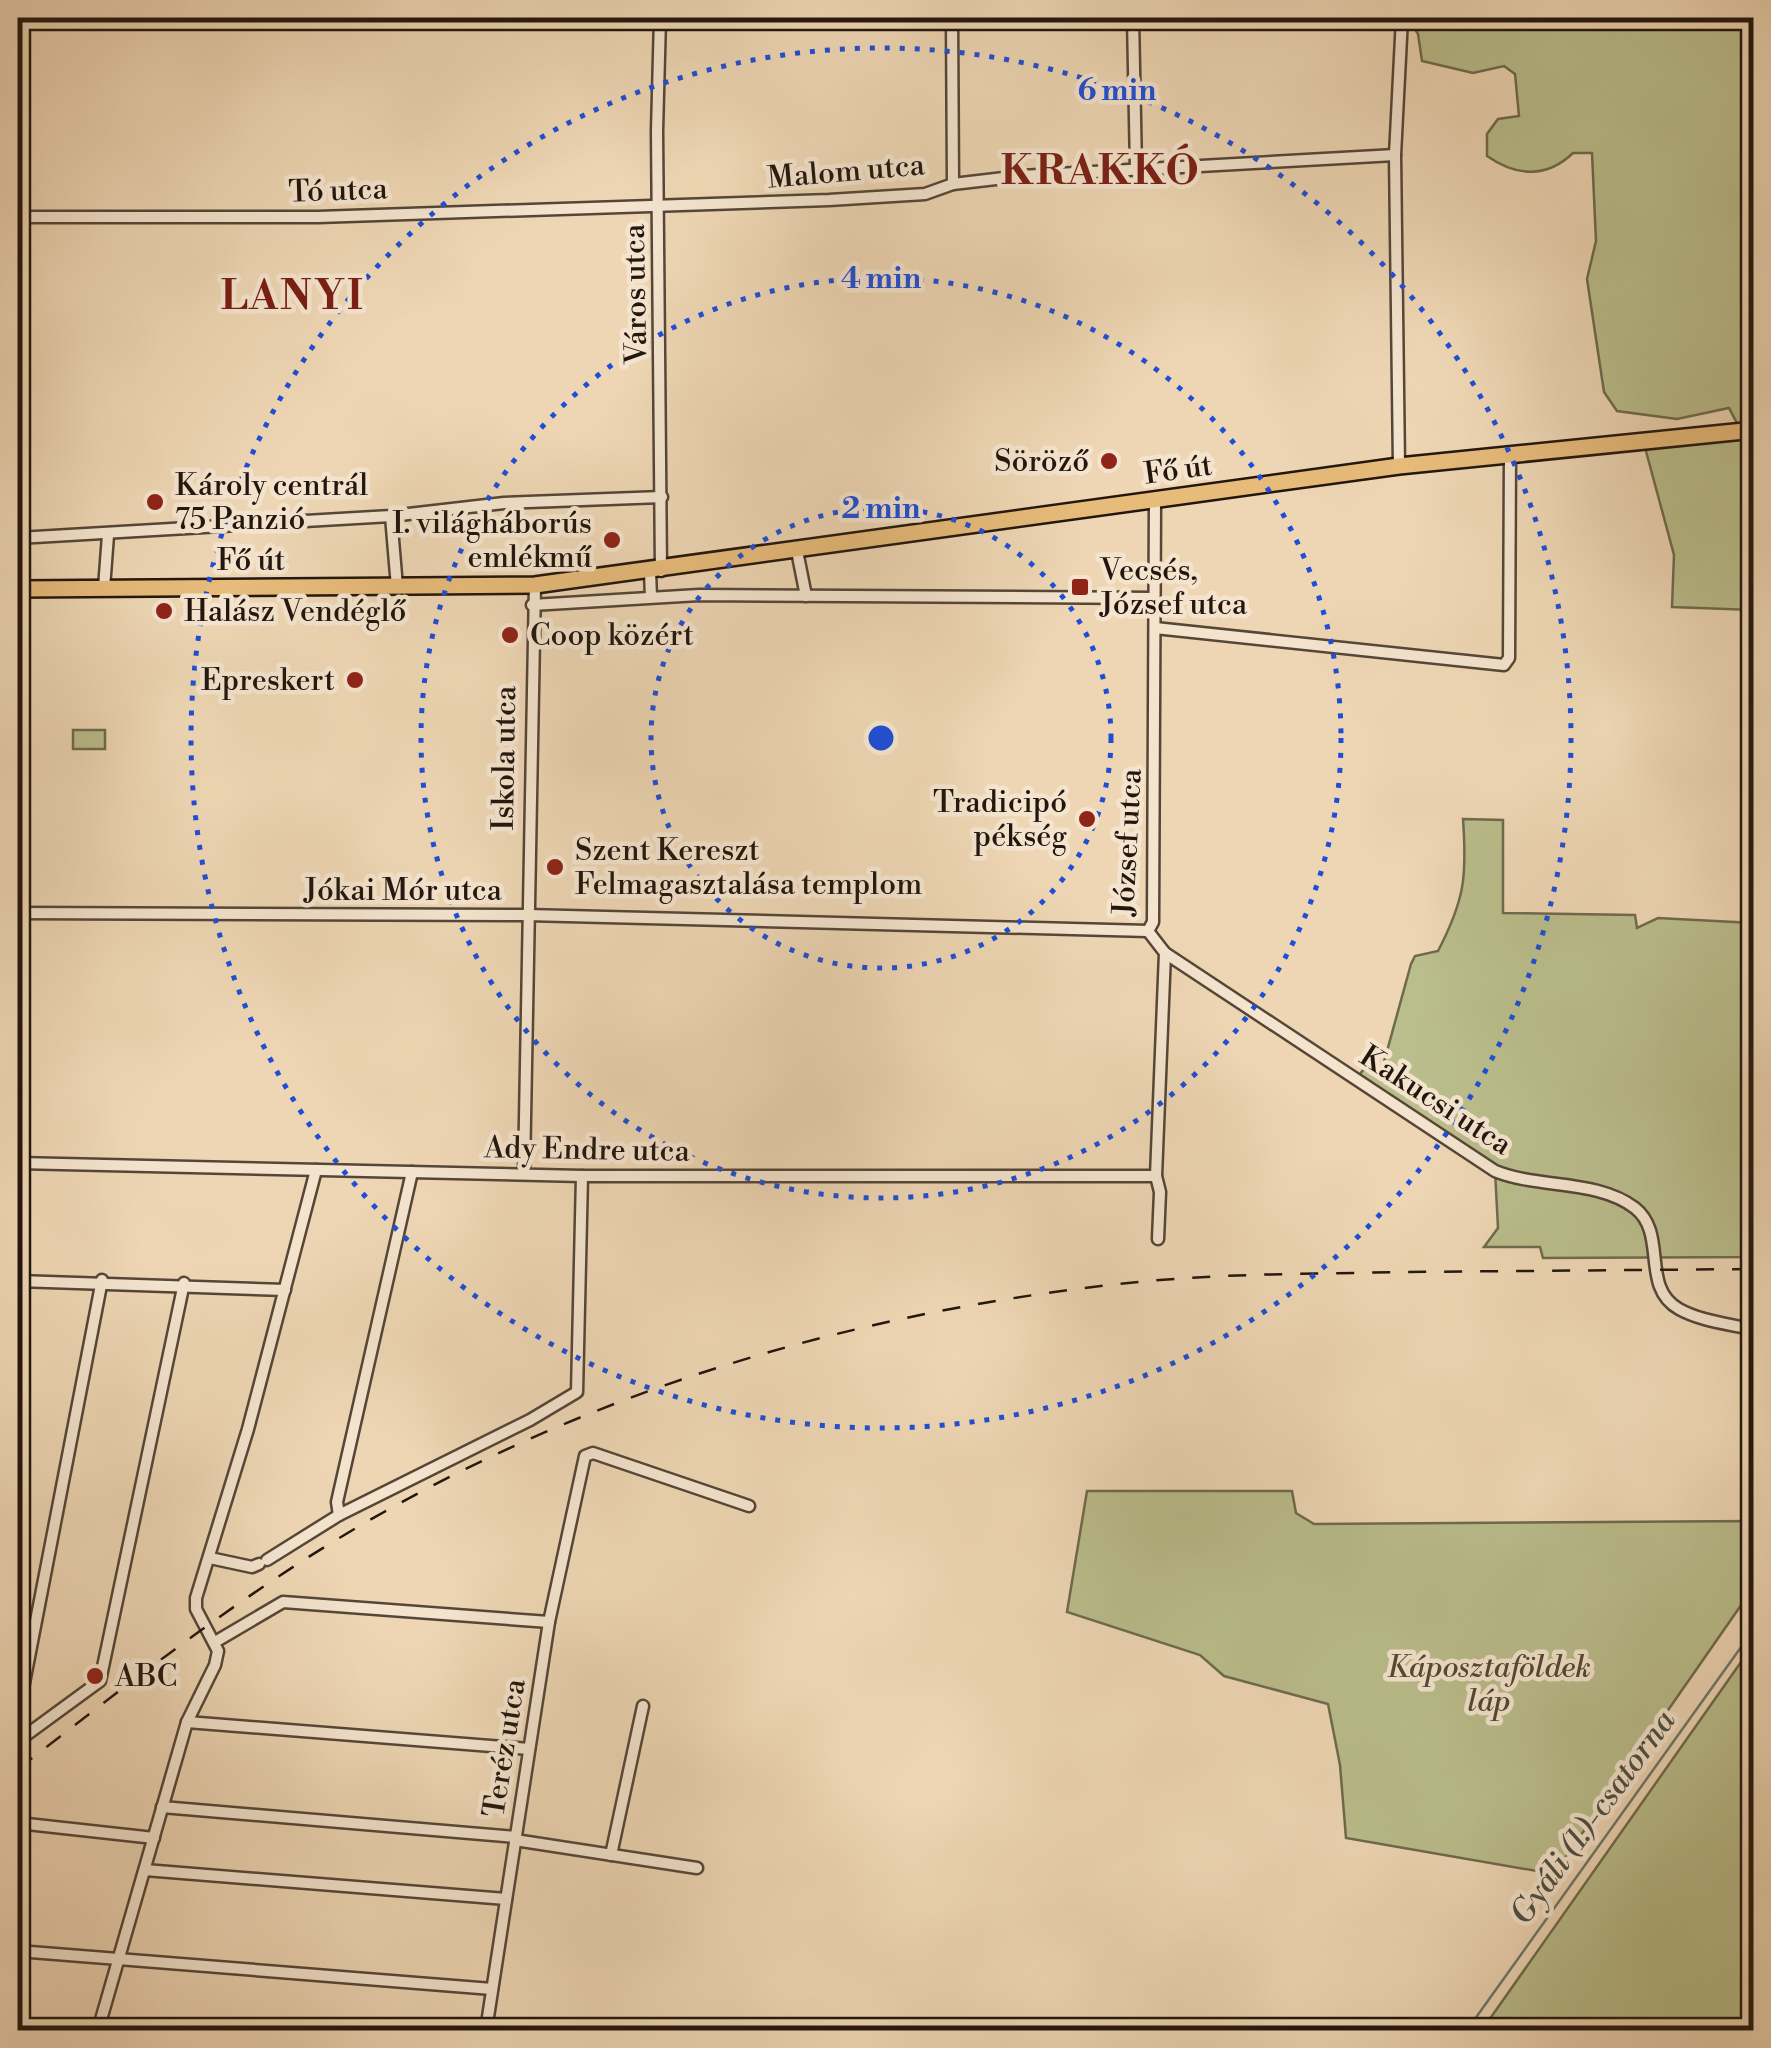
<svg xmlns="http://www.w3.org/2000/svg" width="1771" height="2048" font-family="'Libre Bodoni',serif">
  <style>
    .green { fill: #babd8c; stroke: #6e6a4d; stroke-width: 2.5 }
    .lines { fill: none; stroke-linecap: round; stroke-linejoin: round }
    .stream { stroke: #6a786b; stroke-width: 2.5 }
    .street-casing { stroke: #554638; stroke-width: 15 }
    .primary-casing { stroke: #22160e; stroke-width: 20 }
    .street { stroke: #f4e4ce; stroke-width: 10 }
    .primary { stroke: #e7bb7a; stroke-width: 15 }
    .rail { stroke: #22160e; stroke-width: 2.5; stroke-dasharray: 18 18; stroke-linecap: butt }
    .ring { fill: none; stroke: #1d4ed8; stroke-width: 5; stroke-dasharray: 5 10 }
    .poi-dot { fill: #8f2418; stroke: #f4e4ce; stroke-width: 4 }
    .labels { text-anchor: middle; stroke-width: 9; stroke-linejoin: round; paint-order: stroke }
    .street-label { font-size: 30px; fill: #22160e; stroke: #f4e4ce }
    .poi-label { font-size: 30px; fill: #22160e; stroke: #f4e4ce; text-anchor: start }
    .park-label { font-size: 30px; font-style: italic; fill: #504834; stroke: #f4e4ce }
    .water-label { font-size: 32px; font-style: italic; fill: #4c4f44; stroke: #f4e4ce }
    .district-label { font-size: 40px; font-weight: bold; letter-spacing: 2.5px; fill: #7a1f14; stroke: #f4e4ce }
    .centre { fill: #1d4ed8; stroke: #f4e4ce; stroke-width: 5 }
    .ring-label { font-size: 30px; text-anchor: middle; font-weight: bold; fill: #1d4ed8; stroke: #f4e4ce; stroke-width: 9; stroke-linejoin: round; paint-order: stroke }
  </style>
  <rect width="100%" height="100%" fill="#eed6b4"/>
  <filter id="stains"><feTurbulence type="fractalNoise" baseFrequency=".002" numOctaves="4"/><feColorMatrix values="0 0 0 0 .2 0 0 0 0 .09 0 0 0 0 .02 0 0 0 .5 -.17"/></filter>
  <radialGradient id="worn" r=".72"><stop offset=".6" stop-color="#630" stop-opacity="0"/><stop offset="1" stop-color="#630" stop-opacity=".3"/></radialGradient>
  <g class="green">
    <path d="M1408,18H1753V422L1738,425L1729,408L1677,419L1617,411L1604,392L1587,279L1596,241L1592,153H1573C1547,178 1517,177 1487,156V134L1498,119L1519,116L1515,74L1504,66L1473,73L1422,61L1418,34Z"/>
    <path d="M1753,430V610L1672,607L1674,555L1643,440Z"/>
    <rect x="73" y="730" width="32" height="19"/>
    <path d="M1463,819L1503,820V913L1635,915L1637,928L1658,918L1753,923V1257L1543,1258L1540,1247H1484L1498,1228L1495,1171L1357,1078L1363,1070L1379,1069L1384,1062L1411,964L1415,956L1438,951C1465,899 1467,876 1463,819Z"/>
    <path d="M1087,1491H1292L1296,1513L1314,1524L1753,1521V1588L1554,1874L1346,1838L1340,1765L1328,1704L1224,1676L1200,1655L1067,1612Z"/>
    <path d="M1753,1645V2030H1482Z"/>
  </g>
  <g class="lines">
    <path class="stream" d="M1467,2030L1754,1629"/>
    <g class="street-casing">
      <g id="street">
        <path d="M660,18L657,131L661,571"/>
        <path d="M952,18L953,184"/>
        <path d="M1133,18L1136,169"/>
        <path d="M18,217H318L829,200L925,194L953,184L1021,176L1395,155"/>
        <path d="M1399,466L1395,155L1402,18"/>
        <path d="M1155,500L1153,922L1148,931L1165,953L1156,1176L1160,1192L1158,1239"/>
        <path d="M391,516L397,587"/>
        <path d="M18,538L391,516L504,503L662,497"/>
        <path d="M797,551L806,596"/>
        <path d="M650,572L651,597"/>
        <path d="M104,588L108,535"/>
        <path d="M532,605L699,595L1154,598"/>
        <path d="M1155,628L1504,665L1509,658L1510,454"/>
        <path d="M18,913L527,915L1148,931"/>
        <path d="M1165,953L1495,1171C1539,1189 1597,1179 1635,1208C1668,1234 1640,1287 1679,1309C1700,1321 1730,1324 1754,1330"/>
        <path d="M18,1163L582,1176H1156"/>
        <path d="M524,1172L535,585"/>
        <path d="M18,1281L285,1290"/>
        <path d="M339,1515L337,1502L412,1172"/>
        <path d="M210,1558L252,1567L259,1564"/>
        <path d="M267,1560L339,1515L530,1420L577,1392L582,1176"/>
        <path d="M215,1642L283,1602L549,1622"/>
        <path d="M18,1714L102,1280"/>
        <path d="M187,1722L529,1749"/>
        <path d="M18,1741L100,1681L184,1283"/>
        <path d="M162,1807L516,1837"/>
        <path d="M18,1823L154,1838"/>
        <path d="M515,1840L697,1868"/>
        <path d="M611,1855L643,1706"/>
        <path d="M145,1870L506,1899"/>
        <path d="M18,1951L492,1989"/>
        <path d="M98,2030L187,1722L215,1665L218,1651L196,1609V1598L248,1429L316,1170"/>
        <path d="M486,2030L549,1622L585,1456L593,1453L749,1506"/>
      </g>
    </g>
    <g class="primary-casing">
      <path id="primary" d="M18,589L535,585L1399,466L1754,430"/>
    </g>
    <use href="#street" class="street"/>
    <use href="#primary" class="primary"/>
    <path class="rail" d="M18,1769C136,1678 253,1585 384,1512C608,1386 855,1314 1110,1285C1209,1273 1309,1274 1408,1272C1523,1271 1638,1270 1754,1269"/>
  </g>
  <g class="ring">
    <circle cx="881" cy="738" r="230"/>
    <circle cx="881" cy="738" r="460"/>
    <circle cx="881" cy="738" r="690"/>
  </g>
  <g class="poi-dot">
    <circle cx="1109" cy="461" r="10"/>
    <circle cx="155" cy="502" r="10"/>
    <circle cx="612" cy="540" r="10"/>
    <rect x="1070" y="577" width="20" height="20" rx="5"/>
    <circle cx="164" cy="611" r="10"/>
    <circle cx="510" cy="635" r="10"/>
    <circle cx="355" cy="680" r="10"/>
    <circle cx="1087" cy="819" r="10"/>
    <circle cx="555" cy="867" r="10"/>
    <circle cx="95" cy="1676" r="10"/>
  </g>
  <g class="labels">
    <g class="street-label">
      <text transform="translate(846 171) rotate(-5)" y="10">Malom utca</text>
      <text transform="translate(338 190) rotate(-2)" y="10">Tó utca</text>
      <text transform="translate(635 294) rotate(-91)" y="10">Város utca</text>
      <text transform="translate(1178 469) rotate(-8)" y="10">Fő út</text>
      <text x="251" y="570">Fő út</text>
      <text transform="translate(504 758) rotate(-89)" y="10">Iskola utca</text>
      <text transform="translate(1127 842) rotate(-87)" y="10">József utca</text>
      <text x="403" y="900">Jókai Mór utca</text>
      <text transform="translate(1436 1100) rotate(33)" y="10">Kakucsi utca</text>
      <text transform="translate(587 1149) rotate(1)" y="10">Ady Endre utca</text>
      <text transform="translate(504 1748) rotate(-81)" y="10">Teréz utca</text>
    </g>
    <g class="poi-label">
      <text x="1089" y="471" text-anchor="end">Söröző</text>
      <text x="175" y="495">Károly centrál<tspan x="175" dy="34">75 Panzió</tspan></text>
      <text x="592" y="533" text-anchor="end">I. világháborús<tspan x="592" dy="34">emlékmű</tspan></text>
      <text x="1100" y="580">Vecsés,<tspan x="1100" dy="34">József utca</tspan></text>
      <text x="184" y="621">Halász Vendéglő</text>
      <text x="530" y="645">Coop közért</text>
      <text x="335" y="690" text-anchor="end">Epreskert</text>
      <text x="1067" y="812" text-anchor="end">Tradicipó<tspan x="1067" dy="34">pékség</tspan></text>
      <text x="575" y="860">Szent Kereszt<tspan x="575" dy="34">Felmagasztalása templom</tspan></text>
      <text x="115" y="1686">ABC</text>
    </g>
    <g class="park-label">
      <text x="1489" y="1677">Káposztaföldek<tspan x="1489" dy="34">láp</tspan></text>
    </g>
    <g class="water-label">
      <text transform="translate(1592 1817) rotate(-54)" y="11">Gyáli (1.)-csatorna</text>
    </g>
    <g class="district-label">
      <text x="1101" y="184">KRAKKÓ</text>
      <text x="293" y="309">LANYI</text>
    </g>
  </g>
  <circle cx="881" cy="738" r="15" class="centre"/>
  <g class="ring-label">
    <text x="1117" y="100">6 min</text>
    <text x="881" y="288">4 min</text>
    <text x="881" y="518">2 min</text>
  </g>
  <rect width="1771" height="2048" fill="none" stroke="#eed6b4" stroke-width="60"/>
  <rect x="20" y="20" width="1731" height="2008" fill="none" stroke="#22160e" stroke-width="5"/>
  <rect x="30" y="30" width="1711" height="1988" fill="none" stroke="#22160e" stroke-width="2.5"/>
  <rect width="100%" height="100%" filter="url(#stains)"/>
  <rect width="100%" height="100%" fill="url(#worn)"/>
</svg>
